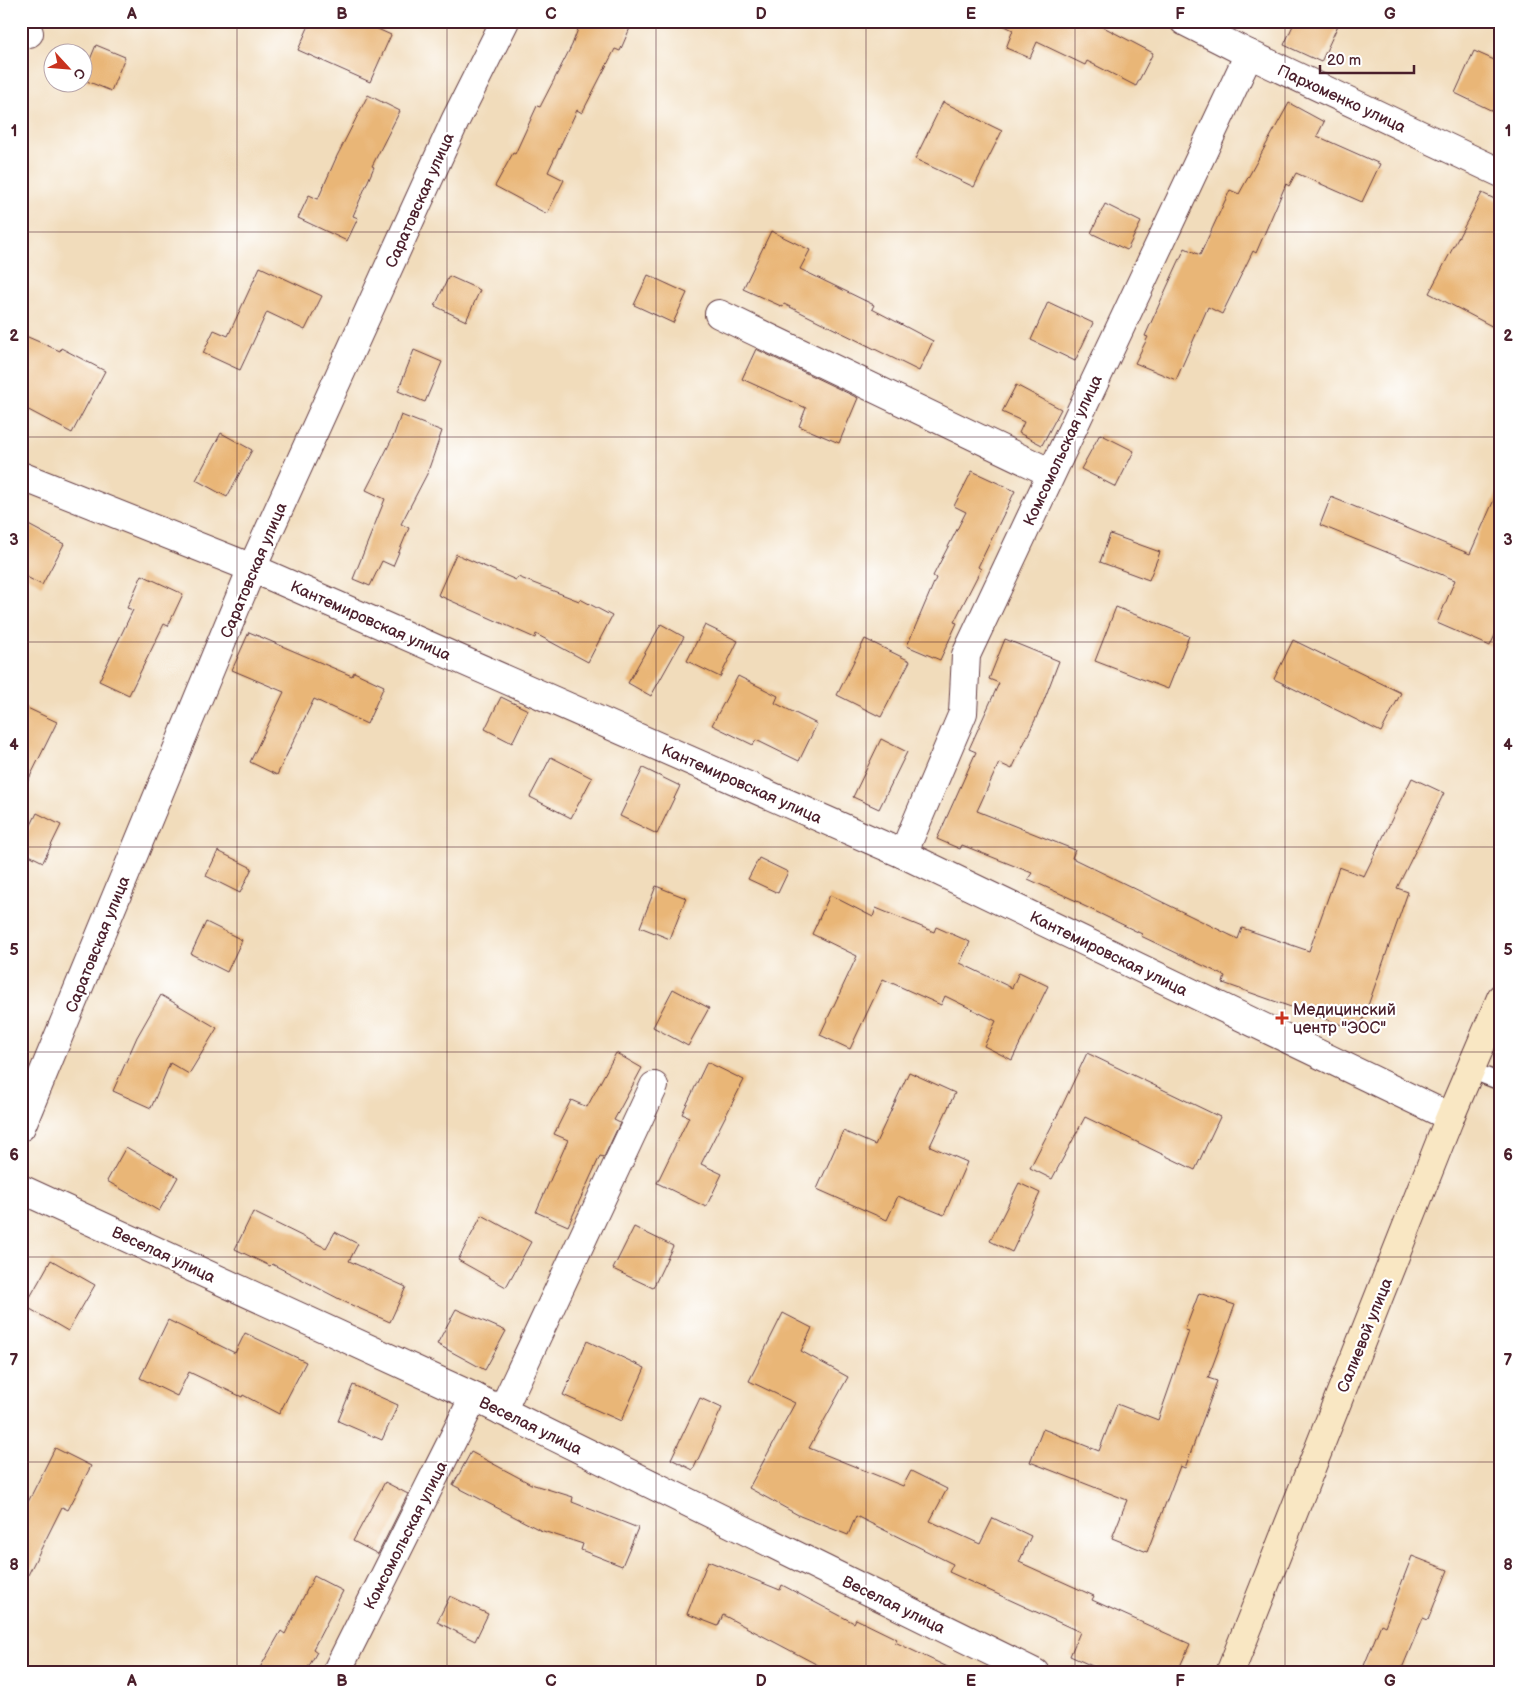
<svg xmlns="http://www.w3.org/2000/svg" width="1522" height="1694" font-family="'Balsamiq Sans',sans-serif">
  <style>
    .building { fill: #e9b677 }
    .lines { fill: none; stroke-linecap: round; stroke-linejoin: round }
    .lane-casing { stroke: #633b41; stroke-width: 19 }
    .street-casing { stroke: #633b41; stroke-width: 30 }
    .secondary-casing { stroke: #633b41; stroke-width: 30 }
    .lane { stroke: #fff; stroke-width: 16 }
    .street { stroke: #fff; stroke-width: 28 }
    .secondary { stroke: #f9e7c3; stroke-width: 28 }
    .grid { fill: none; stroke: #4a1f2b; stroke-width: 1; stroke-opacity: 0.55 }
    .poi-dot { fill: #c8321e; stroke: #fff; stroke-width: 2 }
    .labels { text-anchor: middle; stroke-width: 4.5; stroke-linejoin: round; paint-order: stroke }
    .street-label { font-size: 16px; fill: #4a1f2b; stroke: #fff }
    .poi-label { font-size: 16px; fill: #4a1f2b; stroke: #fff; text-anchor: start }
    .neatline { fill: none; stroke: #4a1f2b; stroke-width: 2 }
    .grid-label { font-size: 16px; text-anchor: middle; font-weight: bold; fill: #4a1f2b }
  </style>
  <rect width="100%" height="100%" fill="#fff"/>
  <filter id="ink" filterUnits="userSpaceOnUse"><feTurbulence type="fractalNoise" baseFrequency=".02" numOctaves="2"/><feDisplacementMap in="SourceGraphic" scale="10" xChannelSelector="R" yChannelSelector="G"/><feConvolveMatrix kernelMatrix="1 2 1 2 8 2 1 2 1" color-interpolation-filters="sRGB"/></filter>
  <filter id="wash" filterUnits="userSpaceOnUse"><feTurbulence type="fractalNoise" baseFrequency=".0096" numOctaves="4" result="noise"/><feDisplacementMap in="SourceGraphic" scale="20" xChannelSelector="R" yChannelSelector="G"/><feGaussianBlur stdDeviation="1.12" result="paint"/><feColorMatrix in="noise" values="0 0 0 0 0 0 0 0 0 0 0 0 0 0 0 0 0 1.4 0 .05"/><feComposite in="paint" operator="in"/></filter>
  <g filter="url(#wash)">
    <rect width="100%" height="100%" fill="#f1dcbb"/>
    <g id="blocks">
      <g class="building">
        <path d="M311,21H360L391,35L370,82L298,50Z"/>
        <path d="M581,21H614L630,28L620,51L615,49L582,113L577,110L548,172L564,180L547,214L495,186L513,153L515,154L537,106L540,107L572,45Z"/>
        <path d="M995,21H1092L1153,53L1136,86L1087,61L1085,65L1037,42L1030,58L1006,48L1013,30Z"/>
        <path d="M1295,21H1340L1321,62L1284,45Z"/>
        <path d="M96,45L125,57L111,91L82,79Z"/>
        <path d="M1474,51L1501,63V115L1455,93Z"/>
        <path d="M368,95L400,111L372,166L374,167L353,216L358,218L347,241L298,218L309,195L318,199L337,156Z"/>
        <path d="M943,102L1002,131L974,187L915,159Z"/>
        <path d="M1289,103L1324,122L1317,136L1380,164L1362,202L1296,173L1289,186L1286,184L1256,253L1253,251L1222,314L1208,307L1176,380L1135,363L1148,337L1145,336L1167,287L1185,248L1200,255L1230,190L1239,194Z"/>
        <path d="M1482,193L1501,202V331L1429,293Z"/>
        <path d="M1105,204L1141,222L1127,250L1091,233Z"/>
        <path d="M771,231L810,250L800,269L874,305L872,309L933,341L919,371L784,304L783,307L743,289Z"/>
        <path d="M260,267L322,296L305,330L267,312L240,370L203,353L214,330L228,336Z"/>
        <path d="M648,275L687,293L673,323L634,305Z"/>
        <path d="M449,276L480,290L466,321L435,306Z"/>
        <path d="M1048,302L1093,323L1075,361L1031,340Z"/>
        <path d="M21,334L60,351L61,348L105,371L72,433L21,406Z"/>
        <path d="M756,349L858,398L839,443L799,426L806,408L742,379Z"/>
        <path d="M414,350L442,362L425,402L398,391Z"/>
        <path d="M1016,385L1061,409L1042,445L1019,433L1024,422L1002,412Z"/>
        <path d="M401,415L442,431L427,474L401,524L409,528L393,566L382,561L370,586L353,579L385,499L366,490L393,437Z"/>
        <path d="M221,433L252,450L227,497L196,480Z"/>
        <path d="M1100,434L1134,451L1116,487L1081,469Z"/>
        <path d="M972,471L1015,491L978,567L981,569L954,622L957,623L940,660L907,646L936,578L933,576L966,512L954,506Z"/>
        <path d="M1501,484V622L1490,646L1437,623L1455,580L1320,525L1331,497L1470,554Z"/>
        <path d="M21,521L64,544L42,585L21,574Z"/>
        <path d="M1110,534L1160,552L1149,580L1100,562Z"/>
        <path d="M456,554L516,580L518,577L579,601L580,599L612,616L588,662L536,634L535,638L438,595Z"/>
        <path d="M142,575L183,594L168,626L164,624L129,695L99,681L133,610L127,608Z"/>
        <path d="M1116,607L1189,636L1168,689L1095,661Z"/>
        <path d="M661,624L684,637L651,696L628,683Z"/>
        <path d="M705,625L738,641L720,677L687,661Z"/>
        <path d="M249,632L352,676L354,672L384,686L367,724L314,699L277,775L250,762L284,692L232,670Z"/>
        <path d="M865,639L910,661L881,717L837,695Z"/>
        <path d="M1005,639L1059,661L1043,703L1012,769L999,763L977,811L1075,850L1072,858L1238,939L1242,928L1309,951L1339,867L1364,876L1412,778L1444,793L1397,888L1408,892L1359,1031L1223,983L1225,976L1141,936L1142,934L1080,904L1081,903L1028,879L1032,873L962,845L960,849L937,839L976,752L969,749L999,683L989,679Z"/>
        <path d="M1293,640L1401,693L1381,732L1274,679Z"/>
        <path d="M738,676L778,696L775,703L817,724L799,761L756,740L753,745L712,725Z"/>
        <path d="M501,697L528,710L512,743L485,729Z"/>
        <path d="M21,705L57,722L21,795Z"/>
        <path d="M881,739L907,752L879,809L853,797Z"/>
        <path d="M551,757L592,778L571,818L530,797Z"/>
        <path d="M643,768L680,786L657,834L620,816Z"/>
        <path d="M37,813L61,825L43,862L21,851V845Z"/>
        <path d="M218,851L252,868L240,893L206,876Z"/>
        <path d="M759,858L788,872L778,893L748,879Z"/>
        <path d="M656,886L686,898L670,939L640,927Z"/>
        <path d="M830,895L873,917L876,908L934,932L936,927L970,942L960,963L1012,988L1019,972L1048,986L1012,1060L984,1046L996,1021L945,996L941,1005L883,979L850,1049L820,1035L857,956L812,934Z"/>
        <path d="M206,922L242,940L227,972L191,954Z"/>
        <path d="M673,989L709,1008L688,1046L653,1027Z"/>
        <path d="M161,995L217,1028L189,1074L170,1063L151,1108L113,1091L137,1037Z"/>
        <path d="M616,1053L642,1068L614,1120L620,1123L604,1157L600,1156L568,1226L536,1212L568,1140L554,1134L571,1100L587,1107Z"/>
        <path d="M1087,1053L1220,1117L1195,1170L1085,1117L1052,1179L1030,1168L1062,1106Z"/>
        <path d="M707,1062L744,1080L701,1164L722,1174L706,1207L657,1183L689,1117L682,1114Z"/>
        <path d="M909,1072L955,1093L930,1146L967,1162L944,1215L898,1196L887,1220L817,1189L843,1131L875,1145Z"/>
        <path d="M126,1147L178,1177L159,1211L107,1181Z"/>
        <path d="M1019,1183L1040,1193L1012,1252L990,1241Z"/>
        <path d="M253,1212L326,1248L335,1232L358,1244L349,1261L406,1287L390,1322L347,1303L272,1264L270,1266L235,1249Z"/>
        <path d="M482,1215L531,1242L506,1287L458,1260Z"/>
        <path d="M634,1227L673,1246L653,1288L613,1269Z"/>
        <path d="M51,1260L95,1285L68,1331L25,1306Z"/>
        <path d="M1199,1293L1235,1305L1208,1378L1217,1381L1208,1406L1185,1468L1180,1466L1147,1552L1112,1538L1127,1500L1030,1462L1043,1429L1099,1451L1117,1404L1158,1420L1189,1331L1185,1330Z"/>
        <path d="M456,1309L506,1331L485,1370L437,1344Z"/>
        <path d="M783,1313L812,1328L801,1351L848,1377L809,1448L903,1486L911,1471L947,1489L930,1521L980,1544L993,1518L1031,1536L1019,1562L1094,1596L1092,1600L1190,1644L1177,1673H1108L1070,1656L1080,1632L949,1572L953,1564L856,1516L848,1535L800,1516L749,1488L795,1403L749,1381Z"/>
        <path d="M168,1320L235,1353L245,1333L306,1362L279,1414L243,1395L242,1397L189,1372L177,1396L140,1378Z"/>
        <path d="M587,1341L645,1368L621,1421L563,1395Z"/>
        <path d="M353,1385L398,1405L382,1440L338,1421Z"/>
        <path d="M700,1398L722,1408L693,1470L671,1459Z"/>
        <path d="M55,1448L91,1466L68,1510L62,1507L21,1589V1516Z"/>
        <path d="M471,1452L531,1484L573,1497L572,1502L638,1528L622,1566L581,1550L583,1544L540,1530L453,1485Z"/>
        <path d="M385,1482L408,1494L378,1554L353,1541Z"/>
        <path d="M1412,1556L1448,1570L1428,1620L1423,1618L1400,1673H1361L1381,1624L1385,1626Z"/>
        <path d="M708,1561L780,1590L782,1585L854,1623L856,1619L897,1639L895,1642L960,1673H833L723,1615L718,1626L687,1614Z"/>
        <path d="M314,1576L343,1591L313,1649L317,1652L305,1673H257L281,1631L285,1634Z"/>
        <path d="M450,1596L488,1614L475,1641L437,1622Z"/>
      </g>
    </g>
  </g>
  <g filter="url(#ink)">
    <use href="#blocks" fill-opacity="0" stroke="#633b41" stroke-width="1"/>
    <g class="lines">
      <g class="lane-casing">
        <path id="lane" d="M1470,1070L1501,1082"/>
      </g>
      <g class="street-casing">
        <g id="street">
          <path d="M1184,21L1249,54L1501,173"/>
          <path d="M21,29L29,33"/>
          <path d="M719,314L1051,473"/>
          <path d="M21,476L252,568L903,854L1450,1117"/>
          <path d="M903,854L963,713L966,655L1249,54"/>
          <path d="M21,1127L252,568L455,121L505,21"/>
          <path d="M21,1189L474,1397L1035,1673"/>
          <path d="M502,1411L654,1086"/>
          <path d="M336,1673L474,1397"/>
        </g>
      </g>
      <g class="secondary-casing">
        <path id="secondary" d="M1230,1673L1450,1117L1501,998"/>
      </g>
      <use href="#lane" class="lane"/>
      <use href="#street" class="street"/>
      <use href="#secondary" class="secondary"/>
    </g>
  </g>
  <path class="grid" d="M237,21V1673M447,21V1673M656,21V1673M866,21V1673M1075,21V1673M1285,21V1673M21,232H1501M21,437H1501M21,642H1501M21,847H1501M21,1052H1501M21,1257H1501M21,1462H1501"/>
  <path class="poi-dot" d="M1279.5 1010.5h5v5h5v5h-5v5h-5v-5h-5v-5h5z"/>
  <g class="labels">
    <g class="street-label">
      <text transform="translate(1342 98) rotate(25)" y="6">Пархоменко улица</text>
      <text transform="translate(419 200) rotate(-66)" y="6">Саратовская улица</text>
      <text transform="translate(1062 450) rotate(-65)" y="6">Комсомольская улица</text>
      <text transform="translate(253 570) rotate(-67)" y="6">Саратовская улица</text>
      <text transform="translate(371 620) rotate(24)" y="6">Кантемировская улица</text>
      <text transform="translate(742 783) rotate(24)" y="6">Кантемировская улица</text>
      <text transform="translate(97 944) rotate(-68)" y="6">Саратовская улица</text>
      <text transform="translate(1109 953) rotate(26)" y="6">Кантемировская улица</text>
      <text transform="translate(164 1254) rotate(25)" y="6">Веселая улица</text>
      <text transform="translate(1364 1335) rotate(-68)" y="6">Салиевой улица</text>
      <text transform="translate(531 1425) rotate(26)" y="6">Веселая улица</text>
      <text transform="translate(405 1535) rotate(-63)" y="6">Комсомольская улица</text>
      <text transform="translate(894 1604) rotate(26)" y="6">Веселая улица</text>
    </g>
    <g class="poi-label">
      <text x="1293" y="1015">Медицинский<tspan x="1293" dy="18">центр "ЭОС"</tspan></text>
    </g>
  </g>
  <rect width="1522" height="1694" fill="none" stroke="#fff" stroke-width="55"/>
  <g transform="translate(68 68) rotate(116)"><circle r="24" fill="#ffffff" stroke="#b7a5aa"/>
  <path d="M0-4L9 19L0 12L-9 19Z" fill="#c8321e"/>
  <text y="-8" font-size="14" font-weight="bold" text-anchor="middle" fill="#4a1f2b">С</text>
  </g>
  <path d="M1320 65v8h94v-8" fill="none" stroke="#4a1f2b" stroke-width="2.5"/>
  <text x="1327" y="65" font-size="15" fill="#4a1f2b" stroke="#ffffff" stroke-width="4" paint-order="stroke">20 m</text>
  <rect x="28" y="28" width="1466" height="1638" class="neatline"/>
  <g class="grid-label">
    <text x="132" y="19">A</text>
    <text x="342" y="19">B</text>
    <text x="551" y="19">C</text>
    <text x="761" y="19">D</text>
    <text x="971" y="19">E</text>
    <text x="1180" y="19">F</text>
    <text x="1390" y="19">G</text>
    <text x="14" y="136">1</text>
    <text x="1508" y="136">1</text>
    <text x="14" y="341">2</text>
    <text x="1508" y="341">2</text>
    <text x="14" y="545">3</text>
    <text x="1508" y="545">3</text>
    <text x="14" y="750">4</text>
    <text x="1508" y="750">4</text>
    <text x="14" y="955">5</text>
    <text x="1508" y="955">5</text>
    <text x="14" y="1160">6</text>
    <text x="1508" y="1160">6</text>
    <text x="14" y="1365">7</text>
    <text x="1508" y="1365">7</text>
    <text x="14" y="1570">8</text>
    <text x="1508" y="1570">8</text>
    <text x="132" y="1686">A</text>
    <text x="342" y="1686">B</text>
    <text x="551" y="1686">C</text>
    <text x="761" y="1686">D</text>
    <text x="971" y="1686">E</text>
    <text x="1180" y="1686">F</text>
    <text x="1390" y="1686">G</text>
  </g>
</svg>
